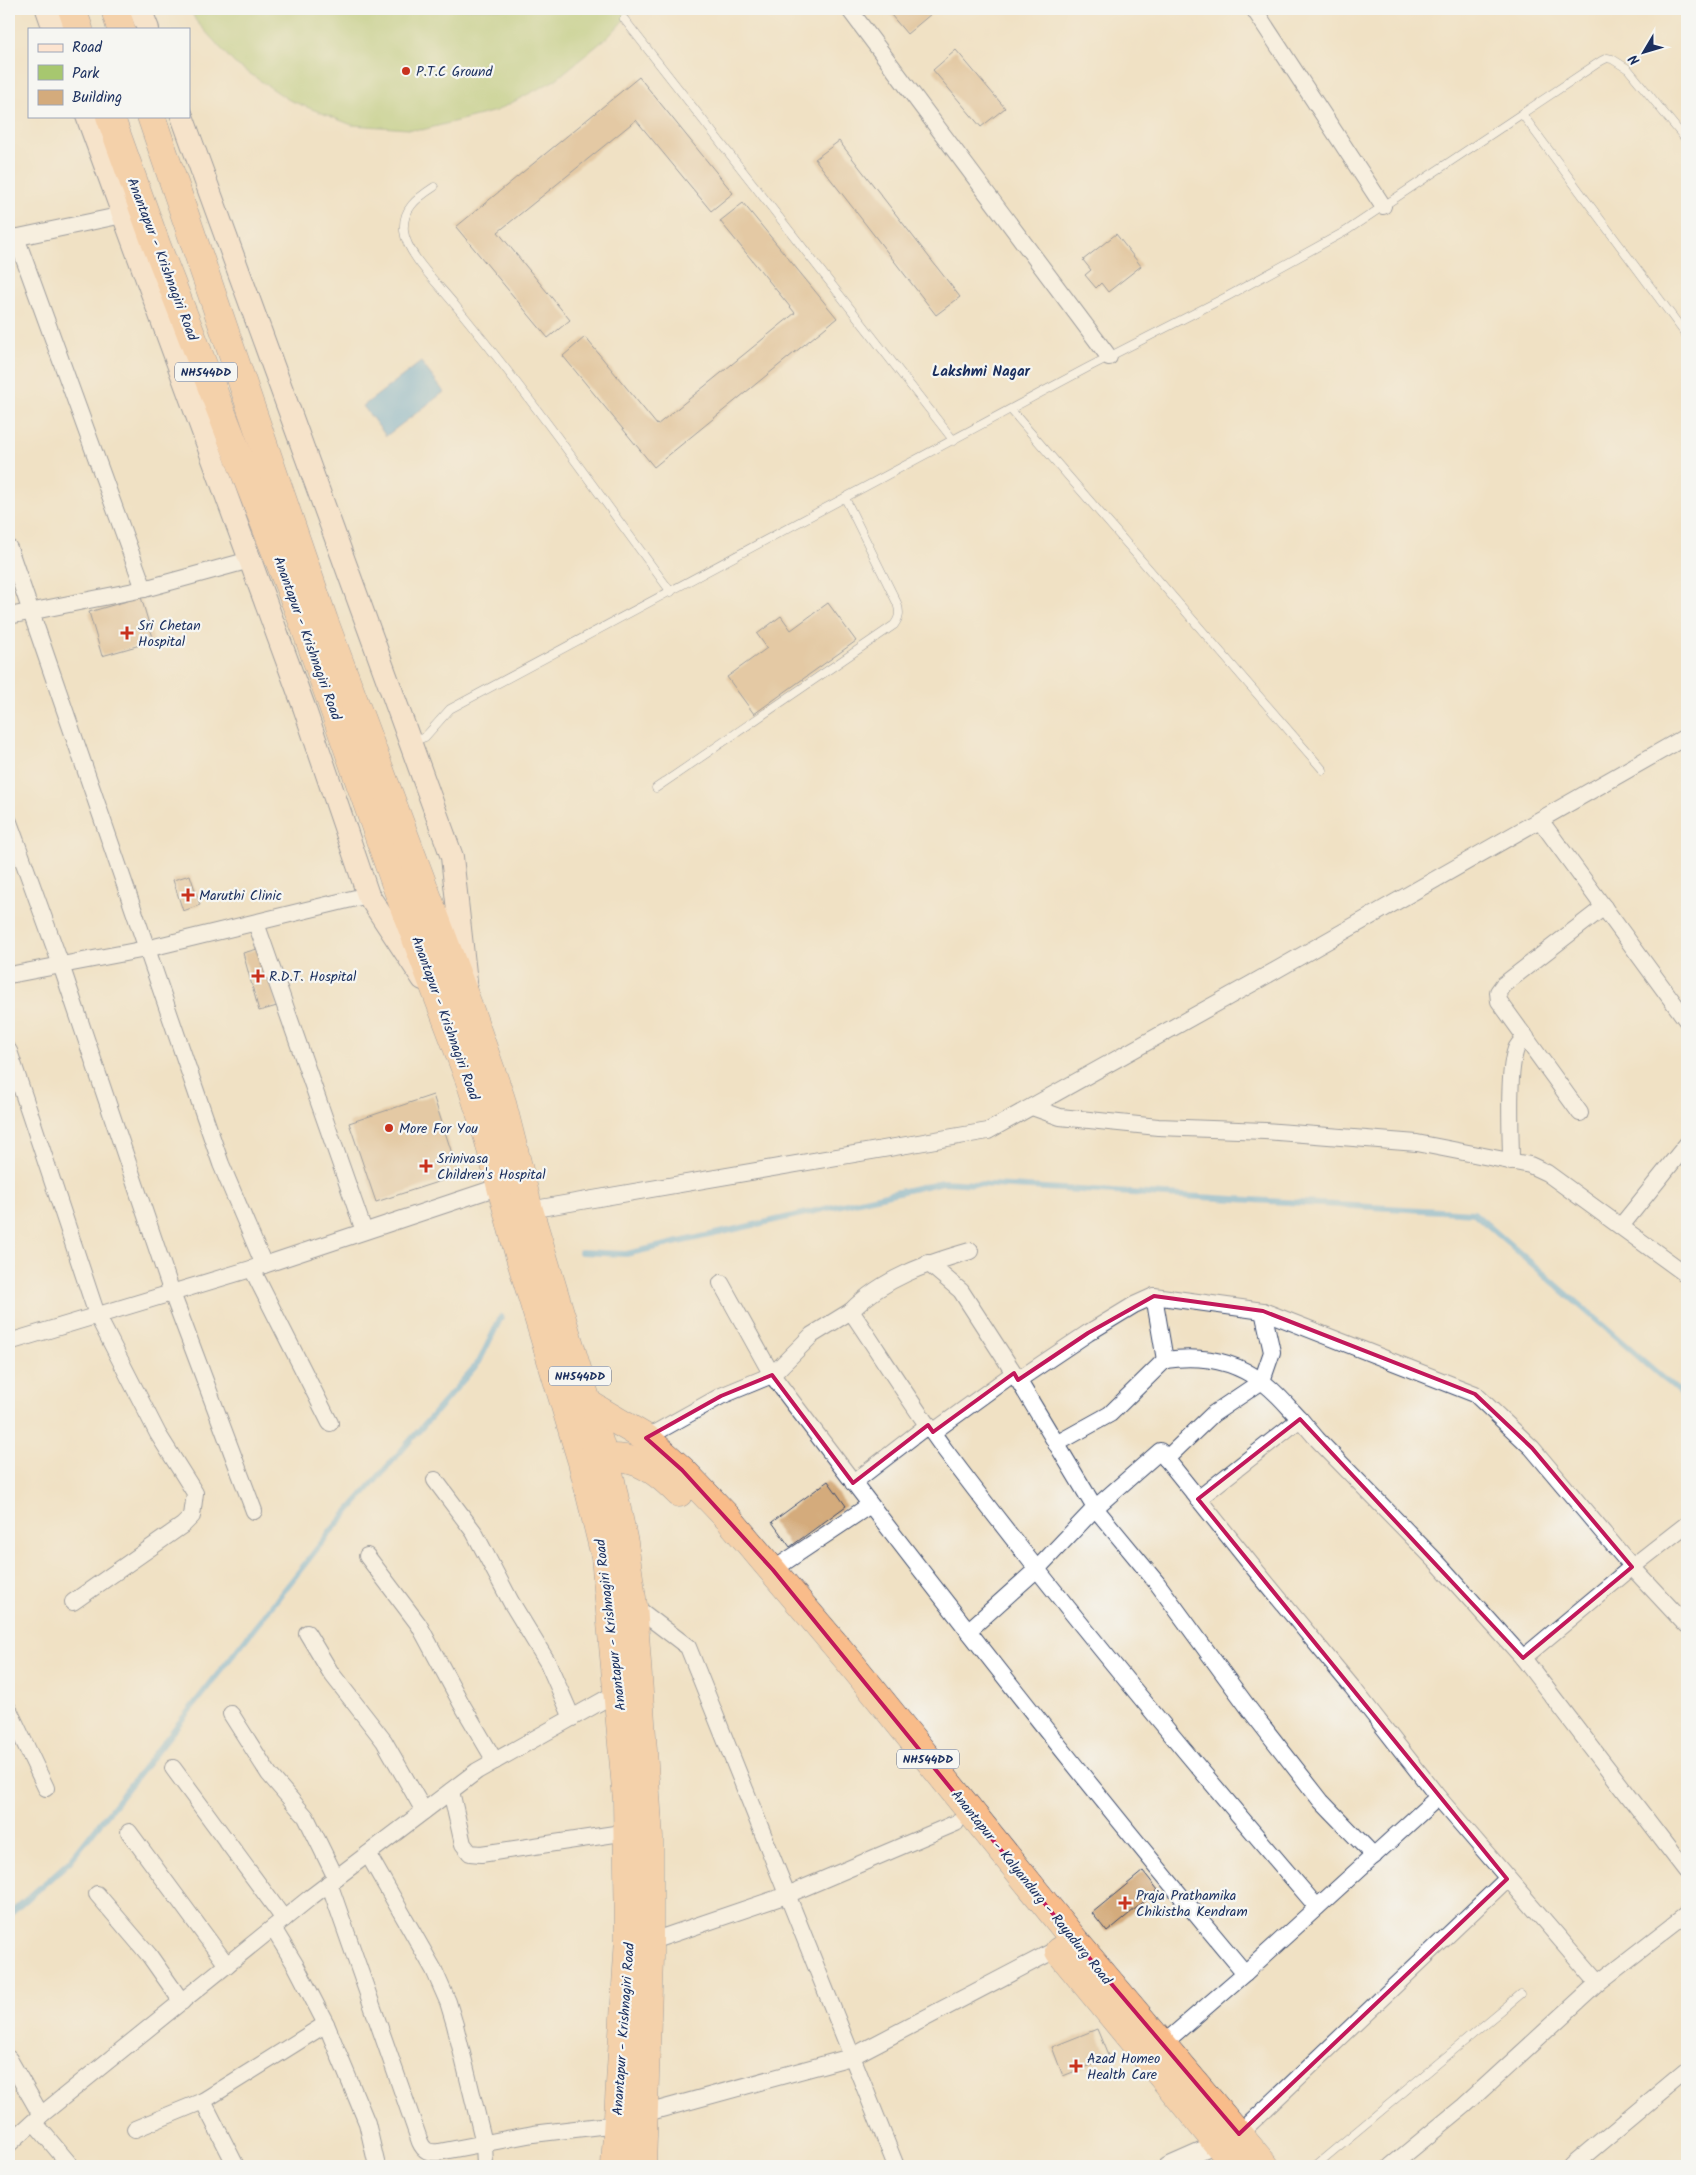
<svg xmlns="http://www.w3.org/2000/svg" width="1696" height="2175" font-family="Kalam,sans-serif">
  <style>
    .green { fill: #a7c76f; stroke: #617b66 }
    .water { fill: #62acda; stroke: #3e6e9c }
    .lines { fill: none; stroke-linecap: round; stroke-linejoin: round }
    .stream { stroke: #62acda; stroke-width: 6 }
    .building { fill: #d4ab7c }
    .lane-casing { stroke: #3b4a6d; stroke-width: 9 }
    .street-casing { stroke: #3b4a6d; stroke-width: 18 }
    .secondary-casing { stroke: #3b4a6d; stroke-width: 24 }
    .highway-casing { stroke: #3b4a6d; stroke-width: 29 }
    .lane { stroke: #fff; stroke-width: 8 }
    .street { stroke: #fff; stroke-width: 16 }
    .secondary { stroke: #fde4d0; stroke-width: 22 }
    .highway { stroke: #f9bc8a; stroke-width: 28 }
    .marked { fill: none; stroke: #c2185b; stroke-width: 4; stroke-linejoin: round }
    .poi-dot { fill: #c8321e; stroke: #f6f6f2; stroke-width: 2 }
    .labels { text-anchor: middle; stroke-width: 4.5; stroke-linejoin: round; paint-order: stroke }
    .shield { fill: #f6f6f2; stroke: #5d6b8a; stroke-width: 1 }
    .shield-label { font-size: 12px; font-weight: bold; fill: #1b2f5e }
    .poi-label { font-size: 14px; fill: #1b2f5e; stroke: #f6f6f2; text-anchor: start }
    .street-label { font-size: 14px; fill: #1b2f5e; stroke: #f6f6f2 }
    .neighbourhood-label { font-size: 15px; font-weight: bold; fill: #1b2f5e; stroke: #f6f6f2 }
  </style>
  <rect width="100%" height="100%" fill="#f6f6f2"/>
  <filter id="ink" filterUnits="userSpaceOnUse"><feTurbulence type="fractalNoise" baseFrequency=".02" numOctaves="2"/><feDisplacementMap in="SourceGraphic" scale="10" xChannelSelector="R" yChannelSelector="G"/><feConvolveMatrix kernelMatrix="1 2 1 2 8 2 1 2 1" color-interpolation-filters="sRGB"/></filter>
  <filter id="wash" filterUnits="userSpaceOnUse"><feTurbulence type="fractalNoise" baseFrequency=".0096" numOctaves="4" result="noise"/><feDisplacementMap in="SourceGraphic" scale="20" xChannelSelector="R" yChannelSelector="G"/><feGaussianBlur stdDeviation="1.12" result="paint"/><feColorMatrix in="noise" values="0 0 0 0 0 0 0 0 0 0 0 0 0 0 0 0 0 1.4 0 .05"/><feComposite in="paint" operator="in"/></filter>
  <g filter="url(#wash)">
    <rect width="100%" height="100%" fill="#f0e1c4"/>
    <path class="green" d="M190,9H634L609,36L555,80L496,111L422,130L352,125L289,100L234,63L196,21Z"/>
    <path class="water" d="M421,362L444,392L386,436L363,406Z"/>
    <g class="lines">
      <g class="stream">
        <path d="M581,1252L626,1254L943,1182L1474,1213L1687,1399"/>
        <path d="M9,1915L70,1861L331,1531L479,1362L501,1317"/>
      </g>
    </g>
    <g id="blocks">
      <g class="building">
        <path d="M886,9H926L931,14L907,34Z"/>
        <path d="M956,50L1005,108L981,127L933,70Z"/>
        <path d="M639,77L733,193L711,211L636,120L498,232L570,320L548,338L456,227Z"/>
        <path d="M839,141L960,297L936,315L815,159Z"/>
        <path d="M743,203L837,318L654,467L563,356L585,337L657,425L795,313L720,221Z"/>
        <path d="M1116,234L1141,266L1108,292L1101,283L1096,288L1085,275L1091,270L1083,260Z"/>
        <path d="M141,597L154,641L102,656L89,612Z"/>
        <path d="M828,603L856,641L754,714L727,677L767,648L757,634L781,616L791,630Z"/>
        <path d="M190,875L200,905L183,911L173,880Z"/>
        <path d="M261,948L277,1006L259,1011L243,953Z"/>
        <path d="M433,1095L459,1175L376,1202L349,1123Z"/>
        <path d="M828,1481L846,1506L790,1547L772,1522Z"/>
        <path d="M1143,1871L1158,1890L1107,1932L1092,1913Z"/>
        <path d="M1097,2029L1109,2058L1063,2076L1052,2047Z"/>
      </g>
    </g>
  </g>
  <g filter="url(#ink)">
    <use href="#blocks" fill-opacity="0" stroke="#3b4a6d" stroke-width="1"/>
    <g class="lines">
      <g class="lane-casing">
        <g id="lane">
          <path d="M624,19L954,441"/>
          <path d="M1522,114L1687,336"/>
          <path d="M434,187C417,198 402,209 404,231C406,254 441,287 455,305C531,397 600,496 671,592"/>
          <path d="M1011,410L1323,770"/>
          <path d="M412,742L425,737L450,709L1087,368L1228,296L1346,231L1601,61L1607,58L1612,59L1628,69L1687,141"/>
          <path d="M656,788L894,625C900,617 900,612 897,603L845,498"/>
          <path d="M1315,2166L1521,1994"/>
        </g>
      </g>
      <g class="street-casing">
        <g id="street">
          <path d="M849,9L1109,357"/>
          <path d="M1254,9L1383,206"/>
          <path d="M16,237L144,589"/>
          <path d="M9,239L123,215"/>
          <path d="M9,548L221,1164L264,1265"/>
          <path d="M9,616L144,589L250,560"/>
          <path d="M1540,820L1687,1021"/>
          <path d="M9,822L61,965L172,1293L254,1511"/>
          <path d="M256,923L364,1231"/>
          <path d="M9,975L146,949L368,895"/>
          <path d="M9,1051L97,1315L158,1434L195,1493L192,1516L183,1525L73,1602"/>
          <path d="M1032,1107L1060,1117L1158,1127L1265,1131L1417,1143L1530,1165L1547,1173L1687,1275"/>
          <path d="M1580,1113L1499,1001L1498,992L1503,985L1604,907"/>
          <path d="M1511,1162C1511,1134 1507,1074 1516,1049C1518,1044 1522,1041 1526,1037"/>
          <path d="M529,1210L988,1131L1278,969L1687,736"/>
          <path d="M1621,1226L1687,1144"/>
          <path d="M928,1263L961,1291L1014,1373"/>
          <path d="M252,1269L330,1423"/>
          <path d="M721,1283L772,1375L812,1335L851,1311C882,1357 912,1405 945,1450C1063,1607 1189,1758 1317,1907"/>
          <path d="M851,1311C883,1278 928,1263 970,1251"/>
          <path d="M9,1342L264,1265L501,1186"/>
          <path d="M1165,1360C1199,1355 1233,1360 1261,1381C1276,1391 1288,1407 1300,1419"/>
          <path d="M1018,1380L1088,1333L1134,1305L1154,1296"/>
          <path d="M933,1432L1014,1373L1095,1508L1157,1583L1250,1710L1321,1801L1374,1856"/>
          <path d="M646,1438L721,1396L772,1375C925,1578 1081,1778 1245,1973"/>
          <path d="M1056,1444L1110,1414L1165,1360L1154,1296L1263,1311L1475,1394L1532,1448L1632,1567L1687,1626"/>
          <path d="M1166,1459L1213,1414L1262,1381L1272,1352L1263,1311"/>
          <path d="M435,1480L474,1532L511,1602L548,1663L572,1718"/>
          <path d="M853,1483L928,1425"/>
          <path d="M1198,1499L1300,1419L1317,1439L1436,1561L1523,1658"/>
          <path d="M1687,1524L1632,1567L1523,1658L1687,1872"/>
          <path d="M367,1556L419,1625L461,1703L495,1761"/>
          <path d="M773,1570L870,1505"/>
          <path d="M633,1605L688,1647L896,2166"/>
          <path d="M968,1631L1037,1569L1095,1508L1160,1451L1253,1567L1352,1687L1438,1797L1245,1973L1163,2044"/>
          <path d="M307,1633L331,1673L384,1741L424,1811"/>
          <path d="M9,1710L46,1788"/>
          <path d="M231,1714L269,1774L306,1817L336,1878"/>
          <path d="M173,1768L284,1919"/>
          <path d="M451,1791L463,1844L470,1853L481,1854L628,1832"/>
          <path d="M1438,1797L1598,1983"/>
          <path d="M129,1832L227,1965"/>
          <path d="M368,1854L434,1970L448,2002L455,2025L484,2143L485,2166"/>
          <path d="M329,1883L420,2142C424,2151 429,2153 439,2152L533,2134L617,2124"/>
          <path d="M97,1894L149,1955L182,2002"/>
          <path d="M273,1928L296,1966L326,2024L367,2123L377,2166"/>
          <path d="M649,1942L787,1895L956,1823"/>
          <path d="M9,2059L41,2115"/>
          <path d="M203,2101L236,2166"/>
          <path d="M636,2114H643L851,2057L1057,1949"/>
          <path d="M34,2122L71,2166"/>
          <path d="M135,2129L203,2101L326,2024"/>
          <path d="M1239,2134L1507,1879"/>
          <path d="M9,2144L41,2115L311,1897L477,1771L618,1692"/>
          <path d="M1167,2166L1217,2144"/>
          <path d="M1391,2166L1464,2106L1598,1983L1687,1914"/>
          <path d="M1572,2166L1687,2070"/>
        </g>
      </g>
      <g class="secondary-casing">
        <g id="secondary">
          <path d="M47,9L54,29"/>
          <path d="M140,9L148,29"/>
          <path d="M87,116L304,707L368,895L423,979"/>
          <path d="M182,116L452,857L466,982"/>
        </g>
      </g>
      <g class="highway-casing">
        <g id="highway">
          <path d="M72,9L79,29"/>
          <path d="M115,9L121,29"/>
          <path d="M110,116L156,244L305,627L397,888L471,1084L488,1138L518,1251L582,1462L605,1556L627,1800L629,1937L615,2166"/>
          <path d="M151,116L324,621L468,1005L501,1099L529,1210L611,1481L624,1543L633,1605L649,1838V1958L642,2166"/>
          <path d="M580,1399L646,1438L682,1470L728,1518L849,1661L1080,1947L1265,2166"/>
          <path d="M587,1461C628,1452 650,1463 679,1493"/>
          <path d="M1059,1951L1236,2166"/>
        </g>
      </g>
      <use href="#lane" class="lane"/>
      <use href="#street" class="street"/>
      <use href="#secondary" class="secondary"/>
      <use href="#highway" class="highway"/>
    </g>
  </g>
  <path d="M0 0H1696V2175H0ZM1154,1296L1263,1311L1475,1394L1532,1448L1632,1567L1523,1658L1300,1419L1198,1499L1507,1879L1239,2134L1080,1947L773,1570L682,1470L646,1438L721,1396L772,1375L853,1483L928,1425L933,1432L1014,1373L1018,1380L1088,1333Z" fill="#f0e1c4" fill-opacity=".55" fill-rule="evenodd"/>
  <path class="marked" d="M1154,1296L1263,1311L1475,1394L1532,1448L1632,1567L1523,1658L1300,1419L1198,1499L1507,1879L1239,2134L1080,1947L773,1570L682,1470L646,1438L721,1396L772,1375L853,1483L928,1425L933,1432L1014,1373L1018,1380L1088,1333Z"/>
  <g class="poi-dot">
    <circle cx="406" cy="71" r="5"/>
    <path d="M124.5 625.5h5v5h5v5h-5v5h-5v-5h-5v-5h5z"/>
    <path d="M185.5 887.5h5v5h5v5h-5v5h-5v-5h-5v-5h5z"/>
    <path d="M255.5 968.5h5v5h5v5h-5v5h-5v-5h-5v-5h5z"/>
    <circle cx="389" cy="1128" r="5"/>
    <path d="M423.5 1158.5h5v5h5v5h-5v5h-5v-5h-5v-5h5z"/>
    <path d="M1122.5 1895.5h5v5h5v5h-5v5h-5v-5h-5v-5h5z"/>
    <path d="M1073.5 2058.5h5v5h5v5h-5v5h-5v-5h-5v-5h5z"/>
  </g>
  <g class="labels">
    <g class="shield">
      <rect x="175" y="362.5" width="62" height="19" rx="4"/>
      <rect x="549" y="1366.5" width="62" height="19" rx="4"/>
      <rect x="897" y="1749.5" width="62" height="19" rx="4"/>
    </g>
    <g class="shield-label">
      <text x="206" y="376">NH544DD</text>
      <text x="580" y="1380">NH544DD</text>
      <text x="928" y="1763">NH544DD</text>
    </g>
    <g class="poi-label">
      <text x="416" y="76">P.T.C Ground</text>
      <text x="138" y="630">Sri Chetan<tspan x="138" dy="16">Hospital</tspan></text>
      <text x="199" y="900">Maruthi Clinic</text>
      <text x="269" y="981">R.D.T. Hospital</text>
      <text x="399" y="1133">More For You</text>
      <text x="437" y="1163">Srinivasa<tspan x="437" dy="16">Children's Hospital</tspan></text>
      <text x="1136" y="1900">Praja Prathamika<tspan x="1136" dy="16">Chikistha Kendram</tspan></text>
      <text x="1087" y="2063">Azad Homeo<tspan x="1087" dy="16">Health Care</tspan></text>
    </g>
    <g class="street-label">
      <text transform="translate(163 259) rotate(69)" y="5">Anantapur - Krishnagiri Road</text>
      <text transform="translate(308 638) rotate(70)" y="5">Anantapur - Krishnagiri Road</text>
      <text transform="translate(446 1018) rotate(70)" y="5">Anantapur - Krishnagiri Road</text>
      <text transform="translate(610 1625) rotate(-97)" y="5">Anantapur - Krishnagiri Road</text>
      <text transform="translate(1032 1887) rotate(51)" y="5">Anantapur - Kalyandurg - Rayadurg Road</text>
      <text transform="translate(623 2029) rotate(-86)" y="5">Anantapur - Krishnagiri Road</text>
    </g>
    <g class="neighbourhood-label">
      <text x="981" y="376">Lakshmi Nagar</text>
    </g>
  </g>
  <rect width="1696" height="2175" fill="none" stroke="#f6f6f2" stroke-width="30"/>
  <rect x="28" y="28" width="162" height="90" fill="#f6f6f2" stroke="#9ea6b7"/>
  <rect x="38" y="44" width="25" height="8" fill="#fde4d0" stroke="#9ea6b7"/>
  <text x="72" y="52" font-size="15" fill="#1b2f5e">Road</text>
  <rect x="38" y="65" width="25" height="15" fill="#a7c76f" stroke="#9ea6b7"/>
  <text x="72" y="78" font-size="15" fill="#1b2f5e">Park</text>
  <rect x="38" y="90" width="25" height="15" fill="#d4ab7c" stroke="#9ea6b7"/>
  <text x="72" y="102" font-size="15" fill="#1b2f5e">Building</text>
  <g transform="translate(1644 52) rotate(232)" stroke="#f6f6f2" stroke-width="4" paint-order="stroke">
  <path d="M0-4L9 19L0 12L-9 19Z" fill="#1b2f5e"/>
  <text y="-8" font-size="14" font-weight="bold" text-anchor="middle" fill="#1b2f5e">N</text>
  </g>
</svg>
